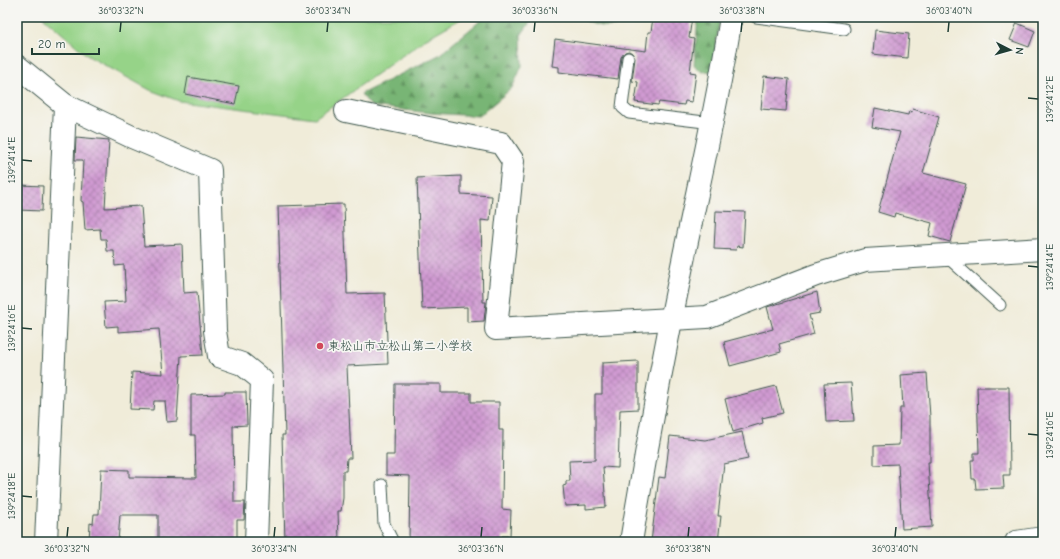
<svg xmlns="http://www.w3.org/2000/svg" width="1060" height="559" font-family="'Comic Neue','Klee One',sans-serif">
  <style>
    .forest { fill: url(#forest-firs); stroke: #4c7954 }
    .garden { fill: #96d388; stroke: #5a885e }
    .building { fill: url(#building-cross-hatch) }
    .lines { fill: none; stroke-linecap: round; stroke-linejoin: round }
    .lane-casing { stroke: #3e574d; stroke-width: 13 }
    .street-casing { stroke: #3e574d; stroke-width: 24 }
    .secondary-casing { stroke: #3e574d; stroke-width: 24 }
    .lane { stroke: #fff; stroke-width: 11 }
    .street { stroke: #fff; stroke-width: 22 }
    .secondary { stroke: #fff; stroke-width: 22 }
    .ticks { fill: none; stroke: #1f3d34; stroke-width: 1.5 }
    .poi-dot { fill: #d1495b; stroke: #f6f6f2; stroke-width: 1.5 }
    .labels { text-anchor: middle; stroke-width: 3.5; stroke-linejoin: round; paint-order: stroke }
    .poi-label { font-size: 12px; fill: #1f3d34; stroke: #f6f6f2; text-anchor: start }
    .neatline { fill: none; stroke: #1f3d34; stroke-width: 1.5 }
    .ticks-label { font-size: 10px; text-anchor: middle; fill: #1f3d34 }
  </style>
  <defs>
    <pattern id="forest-firs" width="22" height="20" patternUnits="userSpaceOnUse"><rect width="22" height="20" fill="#78b574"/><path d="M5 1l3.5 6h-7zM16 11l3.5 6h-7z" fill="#629460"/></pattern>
    <pattern id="building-cross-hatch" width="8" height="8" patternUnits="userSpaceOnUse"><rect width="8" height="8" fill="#d09ad2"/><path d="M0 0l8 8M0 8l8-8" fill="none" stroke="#a87fab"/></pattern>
  </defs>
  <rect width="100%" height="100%" fill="#f6f6f2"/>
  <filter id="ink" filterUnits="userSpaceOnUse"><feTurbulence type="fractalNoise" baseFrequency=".025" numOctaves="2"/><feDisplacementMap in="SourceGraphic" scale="8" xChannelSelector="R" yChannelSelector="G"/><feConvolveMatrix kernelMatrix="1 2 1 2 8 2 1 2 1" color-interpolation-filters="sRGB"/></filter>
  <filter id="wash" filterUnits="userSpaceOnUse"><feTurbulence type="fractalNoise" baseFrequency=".012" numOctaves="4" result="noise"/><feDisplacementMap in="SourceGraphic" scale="16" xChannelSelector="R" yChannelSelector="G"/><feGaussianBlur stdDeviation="0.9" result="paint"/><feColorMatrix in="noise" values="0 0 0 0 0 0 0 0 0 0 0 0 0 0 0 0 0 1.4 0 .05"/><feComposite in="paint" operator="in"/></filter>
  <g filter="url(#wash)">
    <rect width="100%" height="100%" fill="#f0ecd9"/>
    <g class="forest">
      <path d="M485,17H534L521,35L522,66L512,88L479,116L430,113L371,106L361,94L439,55Z"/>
      <path d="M581,17H630L626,24C609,28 595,28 581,17Z"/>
      <path d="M698,17H720L712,71L702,72L694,65Z"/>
    </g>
    <path class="garden" d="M43,17H464L427,38L315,118L179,101L150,90L88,56Z"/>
    <g id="blocks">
      <g class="building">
        <path d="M653,17H692L689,38L694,39L690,72L696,73L692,102L685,101L684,105L659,102L658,105L635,102L638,82L632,81L635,58L632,53L629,51L625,52L621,57L618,79L559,72V67L552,66L555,39L646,51L648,32H651Z"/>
        <path d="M1017,23L1035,31L1029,47L1010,40Z"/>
        <path d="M875,30L909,34L907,58L873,54Z"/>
        <path d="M764,76L789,79L786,111L761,109Z"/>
        <path d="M188,77L239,86L235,104L185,94Z"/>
        <path d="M875,108L908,115L909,111L912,112L913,109L939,117L923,173L966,184L950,242L929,236L932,223L895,213L894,217L878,212L900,132L872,127Z"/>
        <path d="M76,137L109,140L105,208L141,206L144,246L182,244L184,293L197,292L203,355L181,356L177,421L167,422L165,401H154L153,410L130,409L132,372L163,374L159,329L118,332V326L106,327L104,302L126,301L124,265L115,266L114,251H107L106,239H101L100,229L85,230L83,202L81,201L83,160H75Z"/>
        <path d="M461,176V194L492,196L490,221L481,220L483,302H486L484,321L467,322V307L422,309L417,178Z"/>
        <path d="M20,185L43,186L42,211L19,210Z"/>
        <path d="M344,204L347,294L385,293L388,364L347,366L351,458H347L346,471H343V498L341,511H338L339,542H285L282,435H285L278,206Z"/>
        <path d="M716,211L745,212L743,247L737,246L736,250L714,249Z"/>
        <path d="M817,292L820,313L809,315L814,334L779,344L781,352L730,366L724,342L773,329L767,307Z"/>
        <path d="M638,361V409L620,410L618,468L603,467L606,507L586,509V505L565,506L563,486L566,485V481H570L569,461L595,460V394H602V363Z"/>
        <path d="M927,373L930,417V462H928L932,527L902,529L898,464L874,465V446L899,445L900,408H903L901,375Z"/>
        <path d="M851,383L854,421L826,422L824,384Z"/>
        <path d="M395,384H441V393H471V402H499V430H503L502,509L511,510L510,536H502V542H409L410,476L386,475V455H394Z"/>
        <path d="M776,386L783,413L762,418L763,423L733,432L725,399Z"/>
        <path d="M977,387H1009L1010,475H1003L1004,488L976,489L975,479H972L971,460H974V453H979Z"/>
        <path d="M225,392H246L247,425L233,426L234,502H245L244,520H237V542H158V515H120L118,542H89L90,523L93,524L94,514H99L101,469L129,470V477L196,478L195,435H191V395L225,394Z"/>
        <path d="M742,432L748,459L724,464L718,516H721L718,542H651L659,477L665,478L670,436L705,440Z"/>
      </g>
    </g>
  </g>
  <g filter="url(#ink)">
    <use href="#blocks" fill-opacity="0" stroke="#3e574d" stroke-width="1"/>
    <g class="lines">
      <g class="lane-casing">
        <g id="lane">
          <path d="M756,17L844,29"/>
          <path d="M628,58L622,107L629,113L713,123"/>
          <path d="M946,256L1000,305"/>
          <path d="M382,485L384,524L393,542"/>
        </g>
      </g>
      <g class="street-casing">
        <g id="street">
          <path d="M17,66L65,105L132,137L210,170L215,331L219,356L242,364L262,380L256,542"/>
          <path d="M346,111L501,143L513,161L496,329L707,317L816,275L865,260L1043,249"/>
          <path d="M46,542L65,105"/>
          <path d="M1016,542L1043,538"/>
        </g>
      </g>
      <g class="secondary-casing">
        <path id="secondary" d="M631,542C647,445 665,348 685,251C701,173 719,96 731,17"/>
      </g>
      <use href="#lane" class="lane"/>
      <use href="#street" class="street"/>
      <use href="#secondary" class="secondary"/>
    </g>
  </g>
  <path class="ticks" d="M120,32L121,22M327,32L328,22M534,32L535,22M741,32L742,22M948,32L949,22M1028,98L1038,99M22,160L32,161M1028,266L1038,267M22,328L32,329M1028,434L1038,435M22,496L32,497M67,537L68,527M274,537L275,527M481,537L482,527M688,537L689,527M895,537L896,527"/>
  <circle class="poi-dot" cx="320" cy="346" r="4"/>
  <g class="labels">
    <g class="poi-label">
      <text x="328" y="350">東松山市立松山第二小学校</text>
    </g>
  </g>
  <rect width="1060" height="559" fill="none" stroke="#f6f6f2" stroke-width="44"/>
  <g transform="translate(1010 50) rotate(96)" stroke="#f6f6f2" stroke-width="3" paint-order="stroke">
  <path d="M0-3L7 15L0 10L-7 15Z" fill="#1f3d34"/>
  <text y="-6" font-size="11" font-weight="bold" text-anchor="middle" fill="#1f3d34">N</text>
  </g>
  <path d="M32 48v6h67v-6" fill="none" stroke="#1f3d34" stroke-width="2"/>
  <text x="38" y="48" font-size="12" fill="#1f3d34" stroke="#f6f6f2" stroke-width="3" paint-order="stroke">20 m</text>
  <rect x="22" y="22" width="1016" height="515" class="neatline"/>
  <g class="ticks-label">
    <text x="121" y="14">36°03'32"N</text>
    <text x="328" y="14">36°03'34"N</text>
    <text x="535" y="14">36°03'36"N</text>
    <text x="742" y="14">36°03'38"N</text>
    <text x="949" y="14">36°03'40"N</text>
    <text transform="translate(1049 99) rotate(-90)" y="4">139°24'12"E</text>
    <text transform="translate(11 160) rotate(-90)" y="4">139°24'14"E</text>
    <text transform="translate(1049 267) rotate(-90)" y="4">139°24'14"E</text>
    <text transform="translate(11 328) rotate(-90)" y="4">139°24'16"E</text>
    <text transform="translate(1049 435) rotate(-90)" y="4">139°24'16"E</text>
    <text transform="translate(11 496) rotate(-90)" y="4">139°24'18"E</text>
    <text x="67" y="552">36°03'32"N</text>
    <text x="274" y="552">36°03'34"N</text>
    <text x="481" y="552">36°03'36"N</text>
    <text x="688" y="552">36°03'38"N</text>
    <text x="895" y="552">36°03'40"N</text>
  </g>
</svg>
